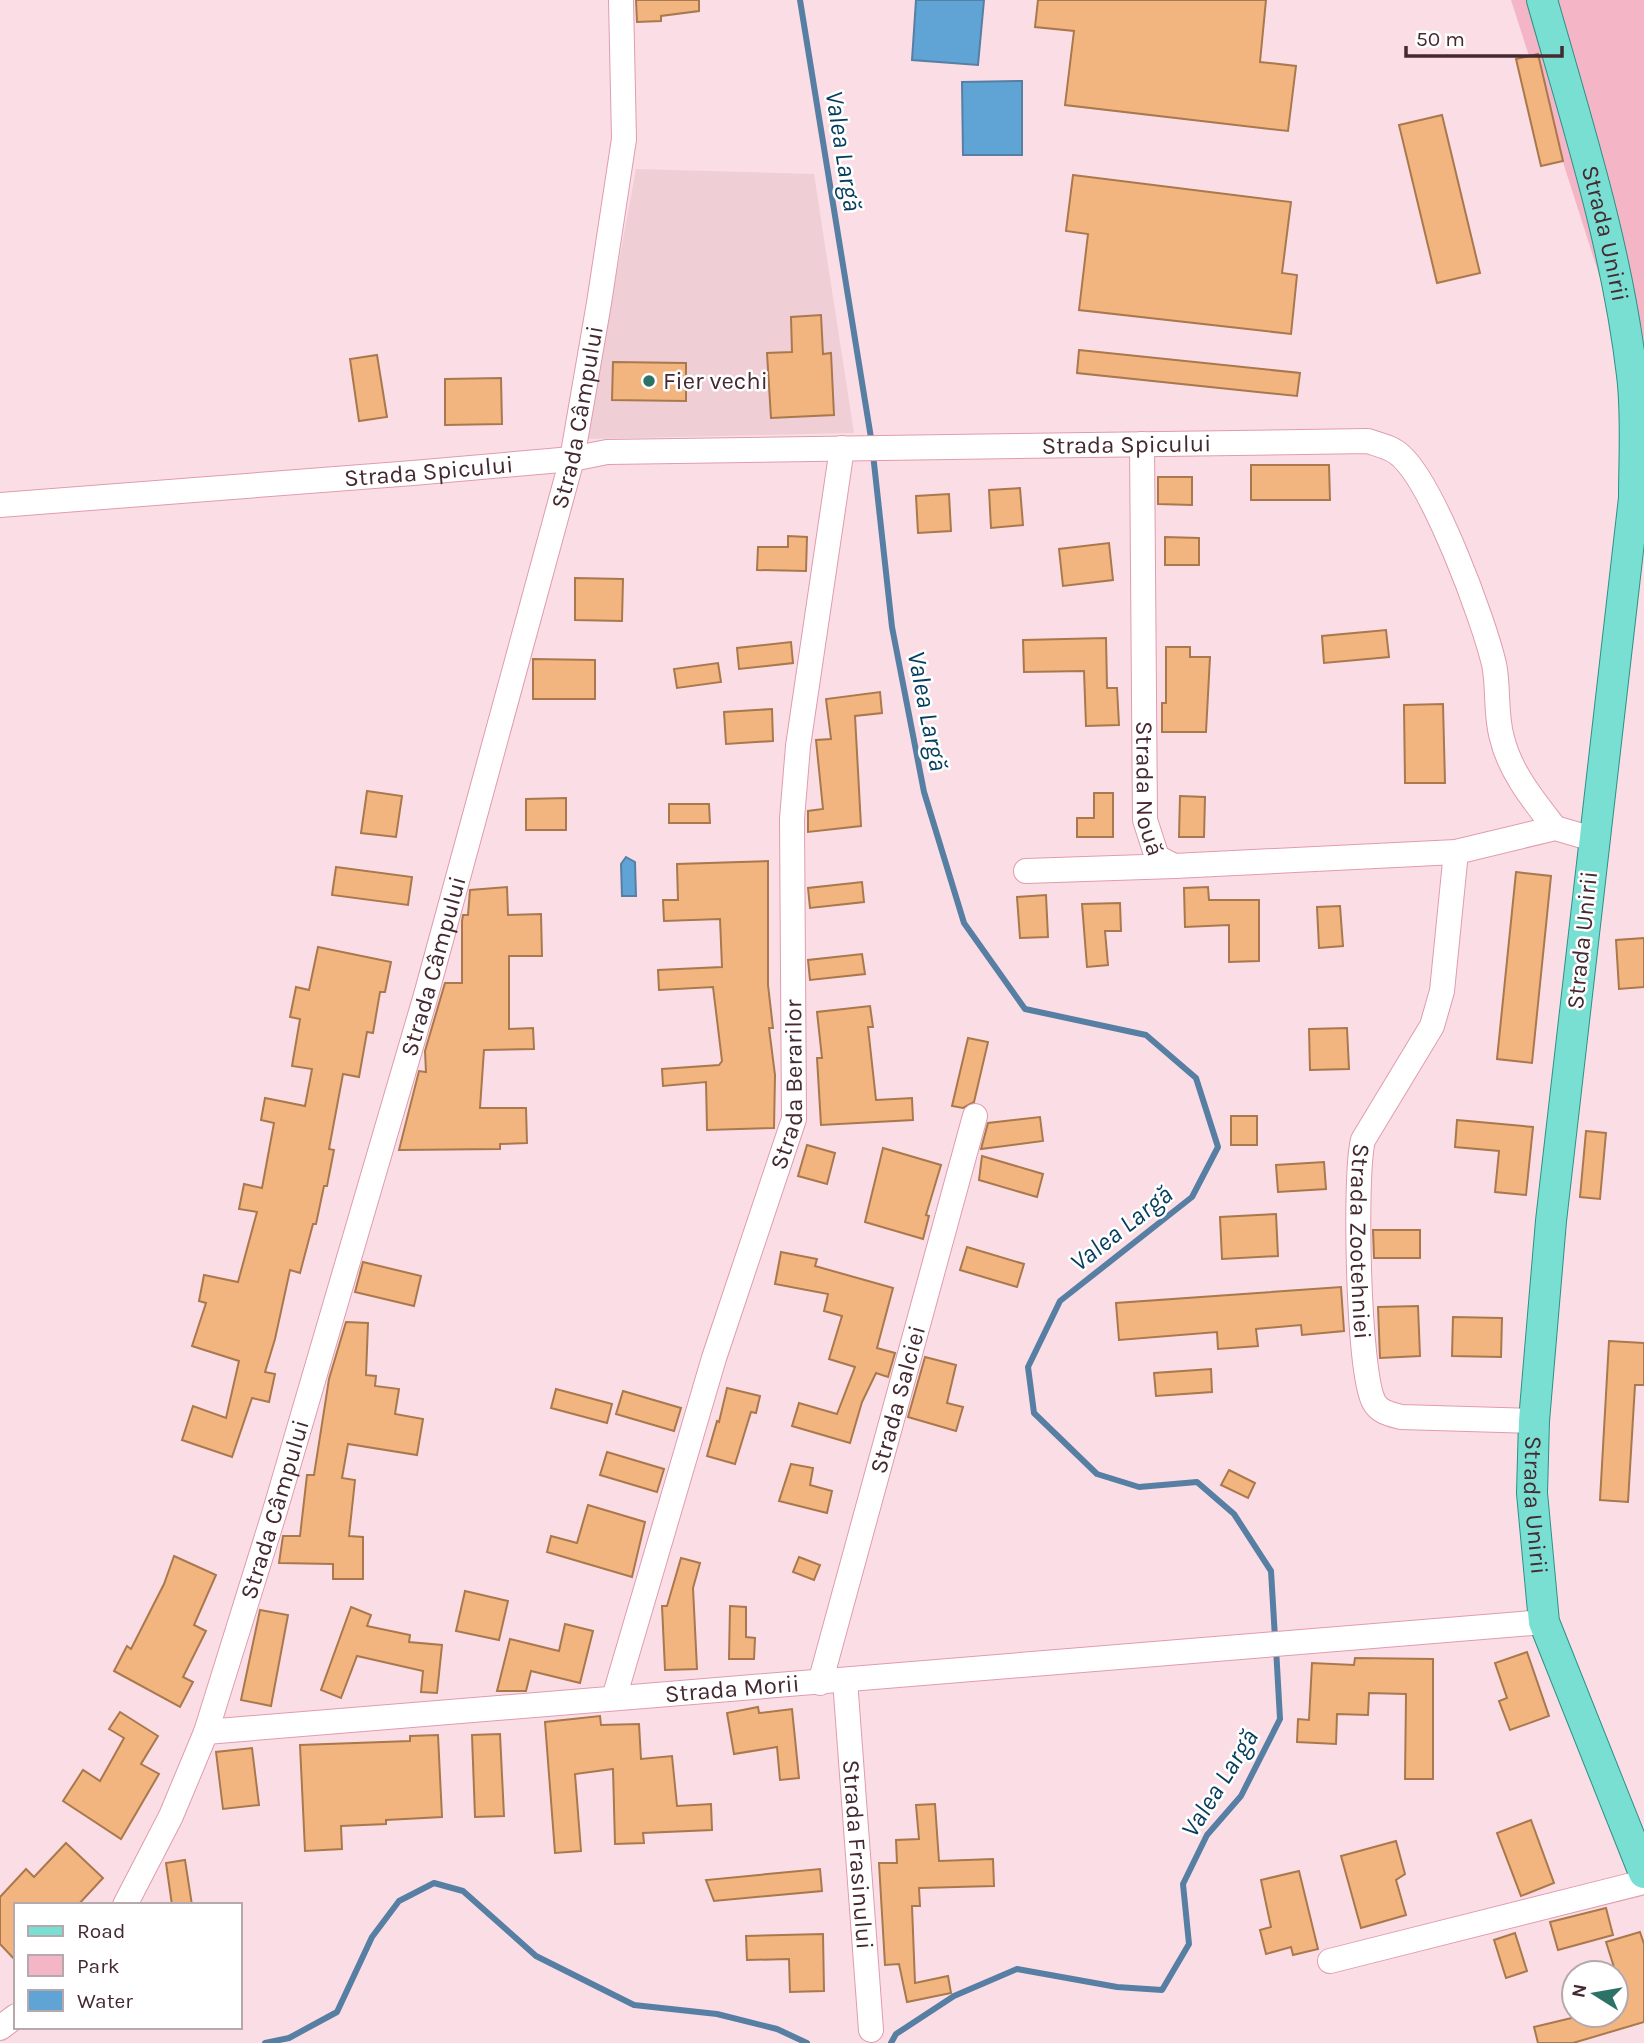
<svg xmlns="http://www.w3.org/2000/svg" width="1644" height="2043" font-family="Karla,sans-serif">
  <style>
    .built { fill: #efced6 }
    .green { fill: #f4b6c6 }
    .water { fill: #5fa4d5; stroke: #577fa4; stroke-width: 2 }
    .lines { fill: none; stroke-linecap: round; stroke-linejoin: round }
    .stream { stroke: #577fa4; stroke-width: 6 }
    .building { fill: #f3b57f; stroke: #a9784d; stroke-width: 2 }
    .minor-casing { stroke: #e09cae; stroke-width: 26 }
    .major-casing { stroke: #2c9186; stroke-width: 32 }
    .minor { stroke: #fff; stroke-width: 24 }
    .major { stroke: #79dfd2; stroke-width: 30 }
    .poi-dot { fill: #2c7267; stroke: #fff; stroke-width: 2.5 }
    .labels { text-anchor: middle; stroke-width: 5; stroke-linejoin: round; paint-order: stroke }
    .street-label { font-size: 24px; fill: #452931; stroke: #fff }
    .poi-label { font-size: 24px; fill: #452931; stroke: #fff; text-anchor: start }
    .water-label { font-size: 26px; font-style: italic; fill: #043d5e; stroke: #fff }
  </style>
  <rect width="100%" height="100%" fill="#fbdee5"/>
  <path class="built" d="M636,169L814,174L854,433L586,439Z"/>
  <path class="green" d="M1511,0H1644V415Z"/>
  <g class="water">
    <path d="M916,0H984L978,65L912,60Z"/>
    <path d="M1022,81V155H963L962,82Z"/>
    <path d="M626,857L635,862L636,896H622L621,864Z"/>
  </g>
  <g class="lines">
    <g class="stream">
      <path d="M800,0L872,444"/>
      <path d="M873,454L892,627L924,792L964,923L1025,1009L1146,1035L1196,1078L1218,1147L1192,1197L1060,1301L1028,1367L1034,1413L1097,1474L1139,1487L1197,1482L1234,1514L1271,1571L1275,1638"/>
      <path d="M265,2043L289,2038L337,2012L372,1937L399,1901L434,1883L463,1891L536,1956L634,2005L717,2014L777,2029L807,2043"/>
      <path d="M891,2043L896,2034L954,1996L1017,1969L1117,1987L1162,1990L1189,1944L1183,1884L1207,1835L1241,1796L1280,1719L1276,1648"/>
    </g>
  </g>
  <g class="building">
    <path d="M636,0H699V11L661,16V21L637,22Z"/>
    <path d="M1038,0H1266L1260,62L1296,66L1288,131L1065,105L1074,31L1035,27Z"/>
    <path d="M1538,54L1563,161L1541,166L1516,59Z"/>
    <path d="M1442,115L1480,273L1437,283L1399,125Z"/>
    <path d="M1073,175L1291,202L1282,273L1297,275L1291,334L1079,310L1088,234L1066,231Z"/>
    <path d="M821,315L823,354L831,353L834,415L771,418L767,353L792,352L791,317Z"/>
    <path d="M1079,350L1300,373L1297,396L1077,373Z"/>
    <path d="M377,355L387,417L359,421L350,359Z"/>
    <path d="M613,362L686,363V401L612,400Z"/>
    <path d="M501,378L502,424L445,425V379Z"/>
    <path d="M1251,465H1329L1330,500H1251Z"/>
    <path d="M1158,477H1192V505L1158,504Z"/>
    <path d="M1020,488L1023,525L991,528L989,490Z"/>
    <path d="M949,494L951,531L918,533L916,496Z"/>
    <path d="M788,536L807,537L806,571L757,570L758,547H788Z"/>
    <path d="M1165,537L1199,538V565H1165Z"/>
    <path d="M1109,543L1113,580L1063,586L1059,549Z"/>
    <path d="M575,578L623,579L622,621L575,620Z"/>
    <path d="M1386,630L1389,657L1324,663L1322,636Z"/>
    <path d="M1106,638L1107,688H1117L1119,725L1086,726L1084,671L1024,672L1023,640Z"/>
    <path d="M791,642L793,663L739,669L737,648Z"/>
    <path d="M1166,647H1190V657H1210L1206,732H1162V703H1166Z"/>
    <path d="M533,659L595,660V699H533Z"/>
    <path d="M718,663L721,682L677,688L674,669Z"/>
    <path d="M880,692L882,713L855,716L861,826L808,832V811L823,809L816,740L831,739L826,699Z"/>
    <path d="M1443,704L1445,783H1405L1404,705Z"/>
    <path d="M772,709L773,741L726,744L724,712Z"/>
    <path d="M367,791L402,796L396,837L361,833Z"/>
    <path d="M1094,793H1113V837H1077V818H1094Z"/>
    <path d="M1180,796L1205,797L1204,837H1179Z"/>
    <path d="M566,798V830H526V799Z"/>
    <path d="M669,804H709L710,823H669Z"/>
    <path d="M768,861V985L773,1028H769L775,1075L774,1128L707,1130L706,1082L663,1086L662,1069L719,1065L722,1061L713,987L659,990L658,970L722,967L720,919L664,921L663,900H678L677,864Z"/>
    <path d="M336,867L412,877L408,905L332,895Z"/>
    <path d="M1516,872L1551,876L1532,1063L1497,1059Z"/>
    <path d="M862,882L864,902L810,908L808,888Z"/>
    <path d="M507,887L508,915L541,914L542,956H509V1029L533,1028L534,1049L484,1050L480,1108H526L527,1143L500,1144V1149L399,1150L419,1071L426,1072L425,1051L445,983H462V921L463,915H468L470,890Z"/>
    <path d="M1208,887L1209,900H1259V961L1229,962V925L1185,927L1184,888Z"/>
    <path d="M1046,895L1048,937L1020,938L1017,897Z"/>
    <path d="M1120,903L1121,931H1105L1108,965L1087,967L1082,904Z"/>
    <path d="M1340,906L1343,946L1319,948L1317,907Z"/>
    <path d="M1644,938V987L1619,989L1616,940Z"/>
    <path d="M318,947L391,962L385,992H380L373,1033L367,1032L359,1077L343,1074L329,1149L334,1150L327,1186H324L316,1224H313L300,1273L290,1270L275,1339L265,1372L275,1374L269,1402L252,1398L232,1457L182,1440L193,1406L226,1418L239,1361L192,1346L206,1303L199,1301L204,1275L238,1282L257,1212L239,1209L244,1184L262,1188L274,1123L261,1120L265,1098L305,1106L312,1069L292,1066L300,1019L290,1017L296,987L309,990Z"/>
    <path d="M862,954L865,974L810,980L808,960Z"/>
    <path d="M870,1006L873,1027H868L876,1100L912,1098L913,1120L821,1125L817,1058H822L817,1012Z"/>
    <path d="M1347,1028L1349,1069L1310,1070L1309,1029Z"/>
    <path d="M968,1038L988,1042L974,1102L963,1108L952,1106Z"/>
    <rect x="1231" y="1116" width="26" height="29"/>
    <path d="M1040,1117L1043,1141L981,1149L988,1123Z"/>
    <path d="M1457,1120L1533,1127L1526,1195L1495,1192L1499,1151L1455,1147Z"/>
    <path d="M1586,1131L1606,1133L1600,1199L1580,1197Z"/>
    <path d="M807,1145L835,1153L827,1184L798,1176Z"/>
    <path d="M883,1148L941,1165L926,1215L929,1216L923,1239L865,1222Z"/>
    <path d="M982,1156L1043,1174L1037,1197L979,1180Z"/>
    <path d="M1324,1162L1326,1189L1278,1192L1276,1165Z"/>
    <path d="M1276,1214L1278,1256L1222,1259L1220,1217Z"/>
    <path d="M1373,1230H1420V1258H1374Z"/>
    <path d="M967,1247L1024,1264L1017,1287L960,1270Z"/>
    <path d="M781,1252L817,1259L815,1266L893,1288L877,1348L895,1353L888,1377L876,1373L862,1402L850,1443L792,1426L799,1403L837,1414L855,1367L829,1359L842,1316L824,1311L828,1294L775,1284Z"/>
    <path d="M363,1262L421,1276L414,1306L355,1292Z"/>
    <path d="M1341,1287L1344,1331L1302,1335L1301,1325L1256,1329L1258,1346L1218,1349L1217,1332L1119,1340L1116,1303Z"/>
    <path d="M1418,1306L1420,1356L1380,1358L1378,1307Z"/>
    <path d="M1453,1317L1502,1318L1501,1357L1452,1356Z"/>
    <path d="M346,1322L368,1323L366,1375L376,1376L375,1386L399,1389L395,1414L423,1419L417,1455L348,1444L342,1478L355,1480L349,1536L363,1537V1579H333V1564L279,1563L283,1536H300L307,1475H314L329,1379Z"/>
    <path d="M1609,1341L1644,1343V1385H1635L1628,1502L1600,1500Z"/>
    <path d="M925,1357L956,1365L947,1403L963,1407L956,1431L908,1417Z"/>
    <path d="M1211,1369L1212,1392L1156,1396L1154,1373Z"/>
    <path d="M727,1388L760,1396L756,1413L751,1412L735,1464L707,1456L717,1421L719,1422Z"/>
    <path d="M556,1389L612,1404L607,1423L551,1408Z"/>
    <path d="M623,1391L681,1408L674,1431L616,1414Z"/>
    <path d="M607,1452L664,1469L657,1492L600,1475Z"/>
    <path d="M791,1464L813,1468L810,1485L832,1491L827,1513L779,1501Z"/>
    <path d="M1229,1470L1255,1483L1248,1498L1221,1485Z"/>
    <path d="M588,1505L645,1522L632,1577L547,1552L551,1536L577,1543Z"/>
    <path d="M174,1556L216,1575L194,1625L206,1631L183,1677L193,1682L180,1707L114,1671L127,1646L131,1649L164,1584Z"/>
    <path d="M799,1557L820,1565L814,1580L793,1572Z"/>
    <path d="M681,1558L700,1563L693,1588L697,1669L665,1670L662,1606H667Z"/>
    <path d="M465,1591L508,1601L499,1640L456,1631Z"/>
    <path d="M730,1606L746,1607V1637L755,1638L754,1659H729Z"/>
    <path d="M351,1607L371,1615L367,1626L410,1635L409,1642L442,1645L437,1693L421,1692L423,1671L357,1656L341,1698L321,1690Z"/>
    <path d="M260,1610L288,1615L271,1706L241,1700Z"/>
    <path d="M565,1624L593,1631L580,1683L531,1671L526,1691H497L510,1639L559,1651Z"/>
    <path d="M1527,1652L1549,1716L1510,1730L1499,1701L1507,1698L1495,1663Z"/>
    <path d="M1355,1658L1433,1659V1779H1405L1406,1694L1369,1693L1368,1715L1337,1714L1336,1744L1297,1742L1298,1719L1309,1720L1312,1663L1354,1665Z"/>
    <path d="M758,1707L759,1713L792,1709L799,1778L780,1780L777,1747L734,1754L727,1713Z"/>
    <path d="M120,1712L158,1736L141,1764L159,1774L121,1839L63,1801L83,1770L100,1781L124,1738L109,1729Z"/>
    <path d="M600,1716L601,1725L639,1724L641,1759L672,1756L677,1806L711,1804L712,1830L643,1833L644,1843L615,1844L613,1769L575,1774L581,1851L555,1853L545,1722Z"/>
    <path d="M500,1734L504,1816L475,1817L472,1735Z"/>
    <path d="M438,1735L442,1817L386,1820V1824L341,1826L342,1849L305,1851L300,1745L410,1741V1736Z"/>
    <path d="M252,1748L259,1805L223,1809L216,1752Z"/>
    <path d="M935,1804L939,1861L993,1859L994,1886L919,1888L920,1906H912L915,1983L948,1976L951,1993L907,2002L899,1964L885,1965L879,1863H897L896,1840L919,1839L916,1805Z"/>
    <path d="M1531,1820L1554,1883L1521,1896L1497,1833Z"/>
    <path d="M1396,1841L1405,1874L1396,1880L1406,1915L1361,1928L1341,1856Z"/>
    <path d="M66,1843L103,1878L78,1905H16V1961L0,1944V1897L26,1869L34,1877Z"/>
    <path d="M185,1860L192,1905H172L166,1863Z"/>
    <path d="M820,1869L822,1891L714,1901L706,1880Z"/>
    <path d="M1299,1871L1318,1949L1293,1955L1291,1947L1266,1954L1260,1930L1271,1927L1261,1880Z"/>
    <path d="M1606,1908L1613,1935L1558,1950L1550,1922Z"/>
    <path d="M1640,1932L1644,1944V2022L1573,2043H1538L1534,2027L1584,2015H1616V2007L1626,2005L1606,1942Z"/>
    <path d="M1515,1933L1527,1971L1506,1978L1494,1940Z"/>
    <path d="M823,1934L824,1991L790,1992L789,1959L747,1960L746,1936Z"/>
  </g>
  <g class="lines">
    <g class="minor-casing">
      <g id="minor">
        <path id="s1" d="M1142,444L1145,820L1157,857L1174,866L1456,852L1555,828L1593,839"/>
        <path id="s2" d="M0,505L413,473L572,459L607,452L1368,441C1379,445 1392,447 1401,456C1434,486 1483,618 1494,664C1499,688 1495,714 1502,738C1510,772 1534,801 1555,828"/>
        <path id="s3" d="M1456,852L1442,991L1432,1026L1363,1140C1354,1175 1358,1373 1374,1402C1379,1412 1390,1414 1401,1417L1534,1421"/>
        <path d="M1026,871L1174,866"/>
        <path id="s4" d="M845,1680L871,2030"/>
        <path id="s5" d="M820,1683L975,1116"/>
        <path id="s6" d="M614,1698L714,1358L794,1119L792,819L798,746L842,448"/>
        <path id="s7" d="M206,1732L1544,1622"/>
        <path id="s8" d="M125,1905L171,1816L206,1732L274,1514L426,995L572,459L599,303L624,139L621,0"/>
        <path d="M1330,1961L1644,1882"/>
        <path d="M0,2028L16,2016"/>
      </g>
    </g>
    <g class="major-casing">
      <g id="major">
        <path id="s9" d="M1542,0C1577,123 1617,247 1632,375C1637,415 1634,457 1634,498L1551,1221L1534,1421L1532,1493L1544,1622L1644,1873"/>
      </g>
    </g>
    <use href="#minor" class="minor"/>
    <use href="#major" class="major"/>
  </g>
  <circle class="poi-dot" cx="649" cy="381" r="7"/>
  <g class="labels">
    <g class="street-label">
      <text dy="8" stroke="none"><textPath href="#s9" startOffset="242">Strada Unirii</textPath></text>
      <text dy="8" stroke="none"><textPath href="#s8" startOffset="1558">Strada Câmpului</textPath></text>
      <text dy="8" stroke="none"><textPath href="#s2" startOffset="1129">Strada Spicului</textPath></text>
      <text dy="8" stroke="none"><textPath href="#s2" startOffset="430">Strada Spicului</textPath></text>
      <text dy="8" stroke="none"><textPath href="#s1" startOffset="345">Strada Nouă</textPath></text>
      <text transform="translate(1582 940) rotate(-84)" y="8">Strada Unirii</text>
      <text dy="8" stroke="none"><textPath href="#s8" startOffset="990">Strada Câmpului</textPath></text>
      <text dy="8" stroke="none"><textPath href="#s6" startOffset="640">Strada Berarilor</textPath></text>
      <text dy="8" stroke="none"><textPath href="#s3" startOffset="411">Strada Zootehniei</textPath></text>
      <text dy="8" stroke="none"><textPath href="#s5" startOffset="294">Strada Salciei</textPath></text>
      <text dy="8" stroke="none"><textPath href="#s9" startOffset="1522">Strada Unirii</textPath></text>
      <text dy="8" stroke="none"><textPath href="#s8" startOffset="424">Strada Câmpului</textPath></text>
      <text dy="8" stroke="none"><textPath href="#s7" startOffset="528">Strada Morii</textPath></text>
      <text dy="8" stroke="none"><textPath href="#s4" startOffset="175">Strada Frasinului</textPath></text>
    </g>
    <g class="poi-label">
      <text x="663" y="389">Fier vechi</text>
    </g>
    <g class="water-label">
      <text transform="translate(844 151) rotate(81)" y="9">Valea Largă</text>
      <text transform="translate(928 711) rotate(79)" y="9">Valea Largă</text>
      <text transform="translate(1121 1228) rotate(-38)" y="9">Valea Largă</text>
      <text transform="translate(1219 1783) rotate(-58)" y="9">Valea Largă</text>
    </g>
  </g>
  <rect x="14" y="1903" width="228" height="126" fill="#ffffff" stroke="#b5a9ad" stroke-width="2"/>
  <rect x="28" y="1926" width="35" height="10" fill="#79dfd2" stroke="#b5a9ad" stroke-width="2"/>
  <text x="77" y="1938" font-size="21" fill="#452931">Road</text>
  <rect x="28" y="1955" width="35" height="21" fill="#f4b6c6" stroke="#b5a9ad" stroke-width="2"/>
  <text x="77" y="1973" font-size="21" fill="#452931">Park</text>
  <rect x="28" y="1990" width="35" height="21" fill="#5fa4d5" stroke="#b5a9ad" stroke-width="2"/>
  <text x="77" y="2008" font-size="21" fill="#452931">Water</text>
  <g transform="translate(1595 1994) rotate(281)"><circle r="33" fill="#ffffff" stroke="#b5a9ad" stroke-width="2"/>
  <path d="M0-5L12 26L0 18L-12 26Z" fill="#2c7267"/>
  <text y="-10" font-size="19" font-weight="bold" text-anchor="middle" fill="#452931">N</text>
  </g>
  <path d="M1406 46v10h156v-10" fill="none" stroke="#452931" stroke-width="3.5"/>
  <text x="1416" y="46" font-size="21" fill="#452931" stroke="#ffffff" stroke-width="5" paint-order="stroke">50 m</text>
</svg>
